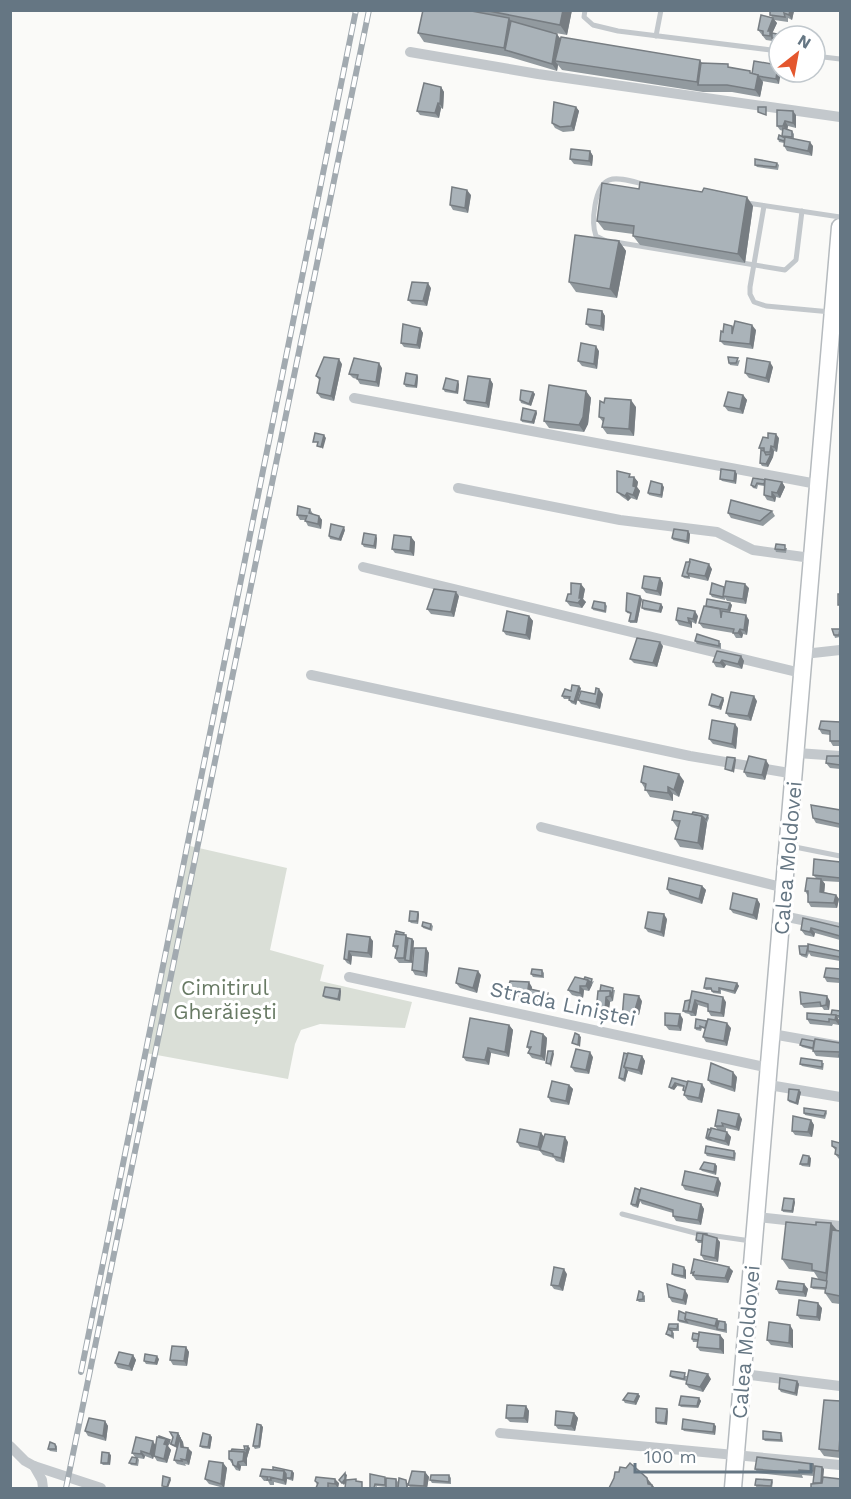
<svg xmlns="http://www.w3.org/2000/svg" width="851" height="1499" font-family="'Work Sans',sans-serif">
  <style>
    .green { fill: #dadfd7 }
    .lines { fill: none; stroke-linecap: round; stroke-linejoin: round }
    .primary-casing { stroke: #b5babe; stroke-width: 19 }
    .lane { stroke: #c3c8cc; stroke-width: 5 }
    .street { stroke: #c3c8cc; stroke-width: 10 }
    .primary { stroke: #fff; stroke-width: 16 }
    .rail-casing { stroke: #a2aab0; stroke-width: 6 }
    .rail { stroke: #fff; stroke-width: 4; stroke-dasharray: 11; stroke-linecap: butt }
    .wall { fill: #929a9f }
    .shaded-wall { fill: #777d82 }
    .building { fill: #aab3b9; stroke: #777d82; stroke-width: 1.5 }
    .labels { text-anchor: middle; stroke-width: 6; stroke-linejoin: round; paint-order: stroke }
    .street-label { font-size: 21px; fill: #657683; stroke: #fff }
    .park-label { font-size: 21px; fill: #687a64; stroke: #fff }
  </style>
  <rect width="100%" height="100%" fill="#fafaf8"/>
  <path class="green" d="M190,846L287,868L270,950L324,965L320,981L412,1002L405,1028L320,1024L301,1030L295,1044L288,1079L146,1053Z"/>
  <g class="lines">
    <g class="primary-casing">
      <path id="primary" d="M733,1488L840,227"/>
    </g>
    <g class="lane">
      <path d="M585,10L584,17L593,25L618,31L779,51"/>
      <path d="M656,36L661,10"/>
      <path d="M815,56L840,59"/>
      <path d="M747,203L840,217"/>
      <path d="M764,206L750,287V294L754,302L766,306L831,312"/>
      <path d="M606,241L596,236C591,223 594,186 609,180C619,176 637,183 647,185"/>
      <path d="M615,242L785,270L796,260L802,211"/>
      <path d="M790,846L840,856"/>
      <path d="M622,1214L695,1233L751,1241"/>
    </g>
    <g class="street">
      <path d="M410,52L538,74L840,117"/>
      <path d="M354,398L817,484"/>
      <path d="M458,488L620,520L717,532L753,550L811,558"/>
      <path d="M363,567L801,673"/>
      <path d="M804,654L840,650"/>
      <path d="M311,675L690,756L795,774"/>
      <path d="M797,753L840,756"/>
      <path d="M541,827L785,888"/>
      <path d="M783,916L840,928"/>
      <path d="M349,977L769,1068"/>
      <path d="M772,1034L840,1046"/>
      <path d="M769,1085L840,1097"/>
      <path d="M758,1217L840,1226"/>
      <path d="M743,1374L840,1386"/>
      <path d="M500,1433L840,1465"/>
      <path d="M10,1446L25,1461L34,1466L101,1488"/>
      <path d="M34,1466L42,1480L43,1488"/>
    </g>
    <use href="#primary" class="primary"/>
    <g class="rail-casing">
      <g id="rail">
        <path d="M81,1372L356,10"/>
        <path d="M66,1488L369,10"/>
      </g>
    </g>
    <use href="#rail" class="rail"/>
  </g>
  <g class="wall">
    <path d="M423,10H572L567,35L550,32L560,38L700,60L701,63L730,67L752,73L778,65L779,84L762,81L763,82L760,97L732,92H703L562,70L558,65L557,71L510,57L424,42L418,33Z"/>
    <path d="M770,10L794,11L792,20L788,18V22L774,20L777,23L772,33L779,36V42L766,40L758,30L773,18L770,15Z"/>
    <path d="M441,87L444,92L443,109L441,108L439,118L420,115L417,111Z"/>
    <path d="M576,107L579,111L574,131L563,132L555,128L552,123Z"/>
    <path d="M796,115V128L788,126L787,130L792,131L794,134V139L813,146L812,156L787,151L784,146V143L779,142L778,139L783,137V131L780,130L777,126Z"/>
    <path d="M590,151L593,156L592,166L574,164L570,159Z"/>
    <path d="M777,163L779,165L778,170L757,167L755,165Z"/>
    <path d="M639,189L753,206L745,263L640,245L633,236V234L604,230L597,221Z"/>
    <path d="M471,195L468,213L453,210L450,205Z"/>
    <path d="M619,241L626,251L617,298L576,292L569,282Z"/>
    <path d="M431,288L427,306L412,304L408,300Z"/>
    <path d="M602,311L605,316L604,331L590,328L586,324Z"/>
    <path d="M732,326L734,328L756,330L753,349L724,345L720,341L723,332Z"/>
    <path d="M420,328L423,333L420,349L404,347L401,343Z"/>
    <path d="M599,351L597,369L582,366L578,361Z"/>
    <path d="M740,360L738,366L730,365L729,363Z"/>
    <path d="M342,364L334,401L321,398L317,393L320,381L316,376Z"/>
    <path d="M773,367L769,383L749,378L745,373Z"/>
    <path d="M382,368L379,387L360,384L357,379L353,378L349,374Z"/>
    <path d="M417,375L418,377L417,388L406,387L404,384Z"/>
    <path d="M490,379L493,384L489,408L467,404L464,400Z"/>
    <path d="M459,384L458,394L445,392L443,389Z"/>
    <path d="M586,391L591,398L588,424L584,432L549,428L544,421Z"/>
    <path d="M533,392L535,394L531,406L521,403L520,400Z"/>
    <path d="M743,395L747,400L743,414L728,411L724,406Z"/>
    <path d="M604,403L636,407L634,436L607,434L602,427L603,422L599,417Z"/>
    <path d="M536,411L537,413L534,424L522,422L521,420Z"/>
    <path d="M779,438L777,452L774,451L773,457L768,467L762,466L760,463L761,450L759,448Z"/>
    <path d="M735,471L737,474L736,484L722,481L720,479Z"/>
    <path d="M632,477H634L638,482L637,487L640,491L637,500L631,498L628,501L621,496L617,492Z"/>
    <path d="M753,478L782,482L785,487L780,498L776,497L775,502L767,500L764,495V486L758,485L757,489L753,488L751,485Z"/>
    <path d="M664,487L662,498L649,495L648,493Z"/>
    <path d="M310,509L313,514L319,516L322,520L321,529L308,526L305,520H300L297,515Z"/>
    <path d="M772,511L775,516L763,526L731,518L728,513Z"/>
    <path d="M345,530L341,541L330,539L329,536Z"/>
    <path d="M688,531L690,534L689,544L673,540L672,538Z"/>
    <path d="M411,537L415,542L414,556L395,553L392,549Z"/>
    <path d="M377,538L376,549L364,547L362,544Z"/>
    <path d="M787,548L786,553L776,552L775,549Z"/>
    <path d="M686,562L712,569L708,581L690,577V579L684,578L682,576Z"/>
    <path d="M660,578L663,583L661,596L646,593L642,588Z"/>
    <path d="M725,588H749L746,604L727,601L725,598V600L712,597L710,594Z"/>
    <path d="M585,589L583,599L586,602L582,608L570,606L566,601L571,594Z"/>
    <path d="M459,596L454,617L431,614L427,609Z"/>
    <path d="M642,599L637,623H630L629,621L631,614L627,613L626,611Z"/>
    <path d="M605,603L607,606L606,613L593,610L592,608Z"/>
    <path d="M730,603L732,605L730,612L749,620L747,635L743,634L742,638H736L733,633L703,628L699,623L706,606Z"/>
    <path d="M661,604L663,607L661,613L644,610L642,608Z"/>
    <path d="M529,616L533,621L530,640L506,635L503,631Z"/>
    <path d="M698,616L696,624L692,622V628L679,625L676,620Z"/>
    <path d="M840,629V637L835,638L834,635Z"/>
    <path d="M695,641L721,643V649L697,644Z"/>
    <path d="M663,646L657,667L634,663L630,659Z"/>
    <path d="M741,656L744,661L742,669L726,665L724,668L716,667L713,662Z"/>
    <path d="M581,688L576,705L571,703L569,699H564L562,696L571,691Z"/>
    <path d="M595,694H603L600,709L581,704L578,700Z"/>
    <path d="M723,698L724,700L721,710L711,707L709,705Z"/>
    <path d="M757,701L751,721L729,717L726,713Z"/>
    <path d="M840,722V746H833L830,741V735L822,734L819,729Z"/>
    <path d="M738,728L736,749L713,744L709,739Z"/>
    <path d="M840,756V769L830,768L826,763Z"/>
    <path d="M769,765L765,780L747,777L744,772Z"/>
    <path d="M684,781L679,797L673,794V801L650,797L641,782Z"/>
    <path d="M840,810V828L816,823L813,818Z"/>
    <path d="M692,814L708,815L709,818L707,823L703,850L680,847L675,839L679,827H677L672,820Z"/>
    <path d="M840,862V882L823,881L825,884L824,892L836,895L839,899L837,908L811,907L808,902V896L805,891L816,878L813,875Z"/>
    <path d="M702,886L706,890L702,904L670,894L667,889Z"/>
    <path d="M757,899L760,904L757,920L733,913L730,909Z"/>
    <path d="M418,912L419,914L418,924L411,923L409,921Z"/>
    <path d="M803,918L840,927V940L815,933L814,937L805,935L801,930Z"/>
    <path d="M667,919L664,937L648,932L645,928Z"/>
    <path d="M431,924L433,926L432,931L423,928L422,926Z"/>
    <path d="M347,934L373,941L372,958L352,956L351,965L347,963L344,959Z"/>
    <path d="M405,935L408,938L412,939L414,941L412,963H399L395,958L397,951L393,946Z"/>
    <path d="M799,946L840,951V961L811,956L809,953L807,958L801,956L800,954Z"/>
    <path d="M426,948L429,953L427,977L415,975L412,970Z"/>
    <path d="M840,969V983L827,982L824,977Z"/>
    <path d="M542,970L544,973V978L533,977L531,974Z"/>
    <path d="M481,975L477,993L460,988L456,983Z"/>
    <path d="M594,981L589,991L584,990L583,998L572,995L568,990Z"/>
    <path d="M737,983L739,986L735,994L721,990V994L713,993L711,990H706L704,988Z"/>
    <path d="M532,987V989L549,996L547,1004L510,998L507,993Z"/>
    <path d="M340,989L341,991L340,1001L325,998L323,996Z"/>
    <path d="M615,990L613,1001L610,1002L608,1017L599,1016L596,1011L598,991Z"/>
    <path d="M690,1000L726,1002L724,1017L711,1016L708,1011V1008L698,1005L696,1016H691L689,1014L685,1013L683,1011Z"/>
    <path d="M642,1001L639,1015L637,1013L635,1025L625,1023L622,1019Z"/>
    <path d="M830,1001L829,1010H824L822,1007L804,1008L801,1004Z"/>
    <path d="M840,1011V1018H838L839,1020V1025L833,1024L832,1026L810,1024L807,1019L831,1015Z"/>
    <path d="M683,1019L681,1031L669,1030L665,1025Z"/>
    <path d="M696,1019L731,1028L727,1046L706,1042L703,1037L705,1029L702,1028L701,1031L696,1030L695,1028Z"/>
    <path d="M509,1025L513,1030L509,1057L491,1053L489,1065L466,1061L463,1057Z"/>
    <path d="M543,1034L547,1038L545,1061L532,1058L528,1053L530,1051L527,1047Z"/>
    <path d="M814,1041L840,1043V1058L816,1056L813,1051V1050L802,1047L800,1045Z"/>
    <path d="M628,1054L642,1056L645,1061L642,1075L628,1071L625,1082L621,1080L619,1078Z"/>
    <path d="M593,1057L589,1074L575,1072L571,1067Z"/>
    <path d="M824,1063L823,1070L802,1066L800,1064Z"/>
    <path d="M737,1077L735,1092L711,1084L708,1080Z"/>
    <path d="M672,1078L705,1089L702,1103L688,1100L684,1095L685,1093L683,1090L684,1087L677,1086L674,1090L671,1089L669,1087Z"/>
    <path d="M569,1085L573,1089L569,1105L551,1102L548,1097Z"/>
    <path d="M801,1092L798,1105L789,1102L788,1100Z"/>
    <path d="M826,1111L827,1113L825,1119L805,1115L804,1113Z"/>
    <path d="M742,1119L739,1131L726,1128V1131H723L731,1137L729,1146L707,1140L706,1138L718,1130L715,1126Z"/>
    <path d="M811,1120L814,1125L812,1137L795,1135L792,1131Z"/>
    <path d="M541,1133L544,1137L568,1142L564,1163L556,1161L554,1158L543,1155L540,1151L520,1147L517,1142Z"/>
    <path d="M840,1143V1159H839L835,1154L836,1151L832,1146Z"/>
    <path d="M734,1151L736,1153L735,1161L707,1156L705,1153Z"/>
    <path d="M811,1158L810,1167L802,1166L800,1164Z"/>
    <path d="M715,1164L717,1166L716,1175L702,1171L700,1169Z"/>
    <path d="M721,1183L718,1197L685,1190L682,1185Z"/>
    <path d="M640,1190L701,1204L704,1209L701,1225L676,1221L673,1216V1213L642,1204L640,1201L638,1208L632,1206L631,1204Z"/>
    <path d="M795,1202L793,1213L783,1212L782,1210Z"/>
    <path d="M831,1223L837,1230L840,1231V1304L832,1303L825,1293L826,1290L813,1289L811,1287L819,1280L814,1272L789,1269L782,1259L816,1225Z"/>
    <path d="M708,1236L720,1242L718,1262L704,1260L701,1255L702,1243H698L696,1240Z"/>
    <path d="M694,1259L733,1271L728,1283L696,1280L691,1273Z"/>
    <path d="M686,1270V1279L674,1276L672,1274Z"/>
    <path d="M567,1274L563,1291L554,1289L551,1285Z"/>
    <path d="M804,1284L808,1289L806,1297L779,1294L776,1289Z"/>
    <path d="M645,1295V1302H639L637,1300Z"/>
    <path d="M688,1295L686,1305L672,1302L669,1297Z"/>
    <path d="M822,1308L820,1321L800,1319L797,1315Z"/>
    <path d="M686,1314L725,1322L727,1324V1333L679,1322L678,1320Z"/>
    <path d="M678,1324L679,1326V1331H672L674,1333V1339L668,1336L666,1334L669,1330L668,1328Z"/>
    <path d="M793,1330V1348L771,1345L767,1340Z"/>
    <path d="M699,1334L720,1335L724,1340V1354L700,1351L697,1347L698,1342H693L692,1339Z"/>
    <path d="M186,1347L189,1352L187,1366L173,1365L170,1360Z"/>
    <path d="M133,1355L136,1360L132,1371L118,1368L115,1363Z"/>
    <path d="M159,1359L157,1365L146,1364L144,1361Z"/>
    <path d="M670,1376H687L686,1381L672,1378Z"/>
    <path d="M711,1379L703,1392L689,1388L686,1384Z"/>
    <path d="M797,1381L799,1384L797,1396L781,1392L779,1389Z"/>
    <path d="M638,1394L640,1396L636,1405L625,1403L623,1400Z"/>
    <path d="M699,1398L701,1401L698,1408L681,1407L679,1405Z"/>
    <path d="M840,1401V1458L824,1456L819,1449Z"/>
    <path d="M526,1406L529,1411L528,1423L510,1422L506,1418Z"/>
    <path d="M668,1411L667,1425L657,1424L656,1422Z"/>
    <path d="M574,1413L578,1418L575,1431L558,1429L555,1425Z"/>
    <path d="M105,1421L108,1426L106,1441L88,1436L85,1431Z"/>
    <path d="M261,1425L263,1427L260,1448L255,1449L253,1446Z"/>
    <path d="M716,1426L715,1435L684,1431L682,1429Z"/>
    <path d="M178,1433L180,1436L179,1441L180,1437L183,1442L184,1447L192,1452L189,1465L185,1464L186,1466L177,1464L174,1460L177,1448L169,1444L168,1446L171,1450L167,1463L157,1461L154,1456L153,1459L145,1456L144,1459L138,1458L139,1460L138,1466L131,1465L129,1463L135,1457L132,1453L170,1440L171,1443Z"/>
    <path d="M210,1435L212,1437L210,1449L202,1448L200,1446Z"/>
    <path d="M782,1435L783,1442L765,1441L763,1439Z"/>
    <path d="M55,1444L57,1446V1452L50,1451L48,1449Z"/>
    <path d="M250,1448L247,1458V1466H241L240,1471L236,1470L229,1459L245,1450Z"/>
    <path d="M111,1455L110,1465H103L101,1463Z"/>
    <path d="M223,1463L227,1468L224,1488L209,1484L205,1479Z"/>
    <path d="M813,1464L815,1466L822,1467L824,1469L823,1478L813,1483L814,1476L802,1475L803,1478L758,1473L755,1469Z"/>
    <path d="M273,1470L292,1471L294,1473L293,1481L287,1479L286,1485L274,1482V1485H270L268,1481H264L260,1476Z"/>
    <path d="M425,1472L429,1477L427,1488H411L408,1485V1488H386V1487L377,1486L376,1488L370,1474L386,1479H396L398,1482L408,1483V1485Z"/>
    <path d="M449,1475L451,1478V1484L432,1483L430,1480Z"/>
    <path d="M772,1480L773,1482L772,1488H757L755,1485Z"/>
    <path d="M315,1481L339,1483L338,1488H317V1485Z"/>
  </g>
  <g class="shaded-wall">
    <path d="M563,10H572L567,35L560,25Z"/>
    <path d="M790,10L794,11L792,20L789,15Z"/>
    <path d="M509,18L516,28L505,50L504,48Z"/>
    <path d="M773,18L777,23L772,34V38L768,31Z"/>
    <path d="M557,34L562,41L555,61L558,65L557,71L552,64Z"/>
    <path d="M700,60L706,70L698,85L697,82Z"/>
    <path d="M778,65L779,72H781L779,84L776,79Z"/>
    <path d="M758,75L763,82L760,97L755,90Z"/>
    <path d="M441,87L444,92L443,109L440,104Z"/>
    <path d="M438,103L441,108L439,118L435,113Z"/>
    <path d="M576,107L579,111L574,131L571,126Z"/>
    <path d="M793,111L796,115V128L793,123Z"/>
    <path d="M785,121L788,126L787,131L783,126Z"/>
    <path d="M810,142L813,146L812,156L808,151Z"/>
    <path d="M590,151L593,156L592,166L589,161Z"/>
    <path d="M467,190L471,195L468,213L465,208Z"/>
    <path d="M747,197L753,206L745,263L738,254Z"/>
    <path d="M619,241L626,251L617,298L610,289Z"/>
    <path d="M428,283L431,288L427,306L423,301Z"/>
    <path d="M602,311L605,316L604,331L601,326Z"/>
    <path d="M752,325L756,330L753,349L750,344Z"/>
    <path d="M420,328L423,333L420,349L417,345Z"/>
    <path d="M596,346L599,351L597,369L594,364Z"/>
    <path d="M339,359L342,364L334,401L331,396Z"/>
    <path d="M770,362L773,367L769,383L766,378Z"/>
    <path d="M379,363L382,368L379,387L376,382Z"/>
    <path d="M417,375L418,377L417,388L415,386Z"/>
    <path d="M490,379L493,384L489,408L486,403Z"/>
    <path d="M458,381L459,384L458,394L456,392Z"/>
    <path d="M586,391L591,398L588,424L584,432L579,425Z"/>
    <path d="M533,392L535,394L531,406L529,404Z"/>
    <path d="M743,395L747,400L743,414L740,409Z"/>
    <path d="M631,400L636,407L634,436L629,429Z"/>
    <path d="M536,411L537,413L534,424L532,422Z"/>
    <path d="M776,434L779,438L777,452L774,447Z"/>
    <path d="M324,435L326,438L323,449L321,447Z"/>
    <path d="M771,446L774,451L773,457L770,452Z"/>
    <path d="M771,454L773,457L768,467L766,464Z"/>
    <path d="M735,471L737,474L736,484L734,481Z"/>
    <path d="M634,477L638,482L637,487L640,491L637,500L633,495V486Z"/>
    <path d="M782,482L785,487L780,498L777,493Z"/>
    <path d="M662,484L664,487L662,498L661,495Z"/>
    <path d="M772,492L776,497L775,502L772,497Z"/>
    <path d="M627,493L631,498L628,501L625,496Z"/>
    <path d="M319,516L322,520L321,529L318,524Z"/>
    <path d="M344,527L345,530L341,541L339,539Z"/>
    <path d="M688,531L690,534L689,544L687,541Z"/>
    <path d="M376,535L377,538L376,549L374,546Z"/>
    <path d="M411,537L415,542L414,556L410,551Z"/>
    <path d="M709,564L712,569L708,581L705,576Z"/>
    <path d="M660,578L663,583L661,596L657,591Z"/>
    <path d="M581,584L585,589L583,599L586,602L582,608L578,603Z"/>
    <path d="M745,584L749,588L746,604L743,599Z"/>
    <path d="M456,592L459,596L454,617L451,612Z"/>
    <path d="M640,596L642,599L637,623L635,621Z"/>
    <path d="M730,603L732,605L730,612L728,610Z"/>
    <path d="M661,604L663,607L661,613L659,611Z"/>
    <path d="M695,611L698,616L696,624L693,619Z"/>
    <path d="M746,615L749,620L747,635L744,630Z"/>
    <path d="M529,616L533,621L530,640L526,635Z"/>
    <path d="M688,618L692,622V628L689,623Z"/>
    <path d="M740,629L743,634L742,638L738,633Z"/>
    <path d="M660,642L663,646L657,667L653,663Z"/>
    <path d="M741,656L744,661L742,669L738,664Z"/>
    <path d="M722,660L726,665L724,668L720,663Z"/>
    <path d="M579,686L581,688L576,705L574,702Z"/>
    <path d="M599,689L603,694L600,709L596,704Z"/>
    <path d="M754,696L757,701L751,721L748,716Z"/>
    <path d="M723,698L724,700L721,710L719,707Z"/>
    <path d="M735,724L738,728L736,749L732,744Z"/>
    <path d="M735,758L736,760L734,773L732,771Z"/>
    <path d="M766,760L769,765L765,780L762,775Z"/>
    <path d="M679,774L684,781L679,797L674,790Z"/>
    <path d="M668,787L673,794V801L668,793Z"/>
    <path d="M702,816L707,823L703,850L698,843Z"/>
    <path d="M821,879L825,884L824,896L820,892Z"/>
    <path d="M702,886L706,890L702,904L699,899Z"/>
    <path d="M836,895L839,899L837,908L834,903Z"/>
    <path d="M757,899L760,904L757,920L753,915Z"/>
    <path d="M418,912L419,914L418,924L417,921Z"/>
    <path d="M664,914L667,919L664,937L661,932Z"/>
    <path d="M811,928L815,933L814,937L810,932Z"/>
    <path d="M406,935L409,940L405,960L404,958Z"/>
    <path d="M370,937L373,941L372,958L368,953Z"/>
    <path d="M412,939L414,941L412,963L410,961Z"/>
    <path d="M426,948L429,953L427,977L424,972Z"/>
    <path d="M349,951L352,956L351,965L348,960Z"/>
    <path d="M478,971L481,975L477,993L473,988Z"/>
    <path d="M588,980L592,985L589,991L586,986Z"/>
    <path d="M529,982L532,987L530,999L528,998L527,996Z"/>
    <path d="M737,983L739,986L735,994L734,991Z"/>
    <path d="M580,986L584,990L583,998L580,993Z"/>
    <path d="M340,989L341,991L340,1001L338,999Z"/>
    <path d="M610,991L613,996V1001L610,996Z"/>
    <path d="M548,993L549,996L547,1004L545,1001Z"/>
    <path d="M639,996L642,1001L639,1015L635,1010Z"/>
    <path d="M827,996L830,1001L829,1010L826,1005Z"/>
    <path d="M606,997L610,1002L608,1017L605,1012Z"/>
    <path d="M723,997L726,1002L724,1017L721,1013Z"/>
    <path d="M695,1000L698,1005L696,1016L692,1012Z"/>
    <path d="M634,1009L637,1013L635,1025L631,1020Z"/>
    <path d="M680,1014L683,1019L681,1031L678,1026Z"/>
    <path d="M836,1015L839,1020V1025L835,1020Z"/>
    <path d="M727,1023L731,1028L727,1046L724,1041Z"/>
    <path d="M509,1025L513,1030L509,1057L505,1052Z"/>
    <path d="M543,1034L547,1038L545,1061L541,1056Z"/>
    <path d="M579,1035L581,1037L580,1047L578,1045Z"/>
    <path d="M488,1048L491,1053L489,1065L485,1060Z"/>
    <path d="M553,1051L554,1054L551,1067L550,1064Z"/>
    <path d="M590,1052L593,1057L589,1074L586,1070Z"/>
    <path d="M642,1056L645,1061L642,1075L638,1070Z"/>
    <path d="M626,1069L628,1071L625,1082L624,1079Z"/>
    <path d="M733,1072L737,1077L735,1092L732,1087Z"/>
    <path d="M675,1083L677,1086L674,1090L672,1088Z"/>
    <path d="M702,1084L705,1089L702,1103L699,1098Z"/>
    <path d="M569,1085L573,1089L569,1105L566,1101Z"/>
    <path d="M799,1090L801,1092L798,1105L796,1103Z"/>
    <path d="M739,1114L742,1119L739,1131L736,1127Z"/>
    <path d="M811,1120L814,1125L812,1137L808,1132Z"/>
    <path d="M727,1132L731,1137L729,1146L725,1141Z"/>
    <path d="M541,1133L545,1138L541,1152L538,1147Z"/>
    <path d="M565,1137L568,1142L564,1163L561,1158Z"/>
    <path d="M809,1156L811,1158L810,1167L808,1164Z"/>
    <path d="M715,1164L717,1166L716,1175L714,1172Z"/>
    <path d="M718,1178L721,1183L718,1197L714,1192Z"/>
    <path d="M638,1199L640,1201L638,1208L636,1205Z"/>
    <path d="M794,1199L795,1202L793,1213L792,1211Z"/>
    <path d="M701,1204L704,1209L701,1225L698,1220Z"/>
    <path d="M831,1223L838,1232L833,1282L826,1273Z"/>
    <path d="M717,1238L720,1242L718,1262L715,1258Z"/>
    <path d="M684,1267L686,1270V1279L684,1276Z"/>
    <path d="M729,1267L733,1271L728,1283L725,1278Z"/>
    <path d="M564,1269L567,1274L563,1291L559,1286Z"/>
    <path d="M804,1284L808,1289L806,1297L803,1292Z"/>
    <path d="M685,1290L688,1295L686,1305L683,1300Z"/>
    <path d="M818,1303L822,1308L820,1321L817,1317Z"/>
    <path d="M717,1319L721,1323L717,1329L715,1326Z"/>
    <path d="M790,1325L793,1330V1348L789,1343Z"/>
    <path d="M720,1335L724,1340V1354L720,1349Z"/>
    <path d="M186,1347L189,1352L187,1366L184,1361Z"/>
    <path d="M133,1355L136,1360L132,1371L129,1366Z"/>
    <path d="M157,1356L159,1359L157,1365L155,1363Z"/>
    <path d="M708,1374L711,1379L703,1392L700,1387Z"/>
    <path d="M797,1381L799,1384L797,1396L795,1393Z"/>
    <path d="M638,1394L640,1396L636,1405L634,1402Z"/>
    <path d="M699,1398L701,1401L698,1408L697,1406Z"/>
    <path d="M526,1406L529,1411L528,1423L524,1418Z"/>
    <path d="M667,1409L668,1411L667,1425L665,1423Z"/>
    <path d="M574,1413L578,1418L575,1431L571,1426Z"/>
    <path d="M105,1421L108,1426L106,1441L103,1436Z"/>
    <path d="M714,1424L716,1426L715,1435L713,1432Z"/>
    <path d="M261,1425L263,1427L260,1448L259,1446Z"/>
    <path d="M178,1433L180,1436L177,1448L175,1446Z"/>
    <path d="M210,1435L212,1437L210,1449L208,1447Z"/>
    <path d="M180,1437L183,1442L184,1452L181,1447Z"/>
    <path d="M166,1439L169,1444L168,1446L171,1450L167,1463L164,1459V1444Z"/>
    <path d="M153,1441L156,1446L153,1459L150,1454Z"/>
    <path d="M248,1446L250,1448L247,1458V1466L243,1461L244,1452Z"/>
    <path d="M188,1448L192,1452L189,1465L186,1460Z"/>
    <path d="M141,1451L145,1456L144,1459L141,1454Z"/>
    <path d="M109,1453L111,1455L110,1465L108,1463Z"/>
    <path d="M238,1462L241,1466L240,1471L237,1467Z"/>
    <path d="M223,1463L227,1468L224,1488L221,1484Z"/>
    <path d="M822,1467L824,1469L822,1488L820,1487Z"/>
    <path d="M284,1471L288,1476L286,1478L287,1479L286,1485L283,1480Z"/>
    <path d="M292,1471L294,1473L293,1481L291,1478Z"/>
    <path d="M425,1472L429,1477L427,1488H426L424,1486Z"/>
    <path d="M345,1473L347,1475L346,1482L344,1485L342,1483Z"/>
    <path d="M170,1478L171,1480L168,1488L167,1487Z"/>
    <path d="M647,1478L655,1488H651L648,1484Z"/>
    <path d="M335,1479L339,1483L338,1488L335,1484Z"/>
  </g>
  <g class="building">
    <path d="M423,10H466L509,18L504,48L418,33Z"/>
    <path d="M484,10H563L560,25Z"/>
    <path d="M770,10H790L789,15L784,13L785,17L770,15Z"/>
    <path d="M761,15L773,18L768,31H770V36L763,35V31L758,30Z"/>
    <path d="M511,21L557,34L552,64L505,50Z"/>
    <path d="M772,33L782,35L779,36V39L772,38Z"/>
    <path d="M561,37L700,60L697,82L555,61Z"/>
    <path d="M754,61L778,65L776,79L758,76V75L752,74Z"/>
    <path d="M701,63L728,64V67L750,71V73L758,75L755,90L727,85H698Z"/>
    <path d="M424,83L441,87L440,104L438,103L435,113L417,111Z"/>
    <path d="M554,102L576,107L571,126L560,127L552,123Z"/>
    <path d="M758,107H766V115L758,112Z"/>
    <path d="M777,110L793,111V123L785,121L783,126H777Z"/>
    <path d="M783,128L792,131V137L782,136Z"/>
    <path d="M779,135L785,138L784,141L778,139Z"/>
    <path d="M785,137L810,142L808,151L784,146Z"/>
    <path d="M571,149L590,151L589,161L570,159Z"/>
    <path d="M755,159L777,163L776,167L755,165Z"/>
    <path d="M640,182L702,192L704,188L747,197L738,254L633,236L634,226L597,221L602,183L639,189Z"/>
    <path d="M452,187L467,190L465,208L450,205Z"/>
    <path d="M575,235L619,241L610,289L569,282Z"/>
    <path d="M412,282L428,283L423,301L408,300Z"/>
    <path d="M588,309L602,311L601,326L586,324Z"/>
    <path d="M735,321L752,325L750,344L720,341L721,331L723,332L724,324L732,326V334Z"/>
    <path d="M403,324L420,328L417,345L401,343Z"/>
    <path d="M581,343L596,346L594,364L578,361Z"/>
    <path d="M324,357L339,359L331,396L317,393L320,378L316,376Z"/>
    <path d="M728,357L738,358L736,363H729Z"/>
    <path d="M354,358L379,363L376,382L357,379L358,375L349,374Z"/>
    <path d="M747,358L770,362L766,378L745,373Z"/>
    <path d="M406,373L417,375L415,386L404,384Z"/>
    <path d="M468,376L490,379L486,403L464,400Z"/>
    <path d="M446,378L458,381L456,392L443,389Z"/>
    <path d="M549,385L586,391L583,417L579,425L544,421Z"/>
    <path d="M521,390L533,392L529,404L520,400Z"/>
    <path d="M728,392L743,395L740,409L724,406Z"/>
    <path d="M605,398L631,400L629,429L602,427L604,418L599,417L600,401L604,403Z"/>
    <path d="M523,408L536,411L532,422L521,420Z"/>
    <path d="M315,433L324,435L321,447L317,446L318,442H313Z"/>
    <path d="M768,433L776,434L774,447L771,446L770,452H764V448H759L763,437L768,438Z"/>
    <path d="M761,450L764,451L766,455L771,454L766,464L760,463Z"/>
    <path d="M721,469L735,471L734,481L720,479Z"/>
    <path d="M617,471L630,474L629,477H634L633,486L636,487L633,495L627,493L625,496L617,492Z"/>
    <path d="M753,478L765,480L764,484L757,483L755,487L751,485Z"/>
    <path d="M765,479L782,482L777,493L772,492V497L764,495Z"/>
    <path d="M651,481L662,484L661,495L648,493Z"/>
    <path d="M731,500L772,511L760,521L728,513Z"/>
    <path d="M298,506L310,509L309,513L319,516L318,524L305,521L307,516L297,515Z"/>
    <path d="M331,524L344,527L339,539L329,536Z"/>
    <path d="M674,529L688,531L687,541L672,538Z"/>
    <path d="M364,533L376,535L374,546L362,544Z"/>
    <path d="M394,535L411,537L410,551L392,549Z"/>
    <path d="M776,544L785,545V550L775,549Z"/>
    <path d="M690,559L709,564L705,576L687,573Z"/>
    <path d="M686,562H690L687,573L689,575L688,577L682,576Z"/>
    <path d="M644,576L660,578L657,591L642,588Z"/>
    <path d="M726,581L745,584L743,599L723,596Z"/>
    <path d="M571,583L581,584L579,598H582L578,603L566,601L568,594H571Z"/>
    <path d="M712,583L724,587L723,597L710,594Z"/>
    <path d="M434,589L456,592L451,612L427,609Z"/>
    <path d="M627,593L640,596L635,621H629L631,613L626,611Z"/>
    <rect x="838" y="594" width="2" height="11"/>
    <path d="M707,599L730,603L728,610L706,606Z"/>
    <path d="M643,600L661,604L659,611L642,608Z"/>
    <path d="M594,601L605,603V611L592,608Z"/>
    <path d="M704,606L720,609L721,618L722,611L746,615L744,630L740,629L738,633H733L734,629L699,623Z"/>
    <path d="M678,608L695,611L693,619L688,618L689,623L676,620Z"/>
    <path d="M507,611L529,616L526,635L503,631Z"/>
    <path d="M832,629H840L839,635H834Z"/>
    <path d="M697,634L719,641V646L695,641Z"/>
    <path d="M637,638L660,642L653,663L630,659Z"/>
    <path d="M717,651L741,656L738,664L722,660L720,663L713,662Z"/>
    <path d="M572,685L579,686L574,702L569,700L570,697L562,696L565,689L571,691Z"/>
    <path d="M596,688L599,689L596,704L578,700L581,691L595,694Z"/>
    <path d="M731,692L754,696L748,716L726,713Z"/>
    <path d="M712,694L723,698L719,707L709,705Z"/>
    <path d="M712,720L735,724L732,744L709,739Z"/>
    <path d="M821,721L840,722V741H830V731L819,729Z"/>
    <path d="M749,756L766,760L762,775L744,772Z"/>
    <path d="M827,756H840V765L826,763Z"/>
    <path d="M727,757L735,758L732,771L725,769Z"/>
    <path d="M644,766L679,774L674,790L668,787V793L645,790L646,784L641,782Z"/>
    <path d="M811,805L840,810V824L813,818Z"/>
    <path d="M674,811L702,816L698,843L675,839L680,821L672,820Z"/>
    <path d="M693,812L708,815L706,820L702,816L692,814Z"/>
    <path d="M814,859L840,862V878L813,875Z"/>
    <path d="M669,878L702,886L699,899L667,889Z"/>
    <path d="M807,878L821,879L820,892L836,895L834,903L808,902V891H805Z"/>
    <path d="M733,893L757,899L753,915L730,909Z"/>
    <path d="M410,911L418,912L417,921H409Z"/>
    <path d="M648,912L664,914L661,932L645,928Z"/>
    <path d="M803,918L840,927V936L811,928L810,932L801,930Z"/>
    <path d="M423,922L431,924L430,929L422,926Z"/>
    <path d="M396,931L404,933L403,935L396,934Z"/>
    <path d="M347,934L370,937L368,953L349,951L348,960L344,959Z"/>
    <path d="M395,934L406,935L404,958H395L398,946H393Z"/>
    <path d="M408,938L412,939L410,961L405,960Z"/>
    <path d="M808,944L840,951V957L808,951Z"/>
    <path d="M799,946H808L806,955L800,954Z"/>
    <path d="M414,948H426L424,972L412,970Z"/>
    <path d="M459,968L478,971L473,988L456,983Z"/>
    <path d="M826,968L840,969V979L824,977Z"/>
    <path d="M532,969L542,970V976L531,974Z"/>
    <path d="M575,977L588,980L586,986H580V993L568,990Z"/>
    <path d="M585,977L592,979L591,983L588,980L584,979Z"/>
    <path d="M706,978L737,983L734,991L719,988V992L712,991L711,988H704Z"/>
    <path d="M510,981L529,982L527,996L507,993Z"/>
    <path d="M601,985L613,988L612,994L610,991H600Z"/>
    <path d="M325,987L340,989L338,999L323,996Z"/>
    <path d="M530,989L548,993L545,1001L528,998Z"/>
    <path d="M598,991H610V996L606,997L605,1012L596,1011Z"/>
    <path d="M692,991L723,997L721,1013L708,1011V1004L695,1000L692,1012L688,1011Z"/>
    <path d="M800,992L827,996L826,1005L821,1006L820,1002L801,1004Z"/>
    <path d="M624,994L639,996L635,1010L634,1009L631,1020L622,1019Z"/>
    <path d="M690,1000L688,1011H683L685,1001Z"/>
    <path d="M832,1010L840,1011V1016L831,1015Z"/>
    <path d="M665,1013L680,1014L678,1026L665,1025Z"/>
    <path d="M807,1013L836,1015L835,1020L829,1019V1022L807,1019Z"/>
    <path d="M470,1018L509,1025L505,1052L488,1048L485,1060L463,1057Z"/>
    <path d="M696,1019L707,1021L705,1028L700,1026V1028H695Z"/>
    <path d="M708,1019L727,1023L724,1041L703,1037Z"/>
    <path d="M531,1031L543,1034L541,1056L528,1053L531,1047H527Z"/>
    <path d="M575,1033L579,1035L578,1045L572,1043Z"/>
    <path d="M802,1039L814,1041L813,1048L800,1045Z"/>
    <path d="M815,1039L840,1043V1056H839L840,1052L813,1051Z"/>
    <path d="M576,1049L590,1052L586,1070L571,1067Z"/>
    <path d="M548,1051H553L550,1064L546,1063Z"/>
    <path d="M624,1053L628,1054L624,1067L626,1069L624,1079L619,1078Z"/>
    <path d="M628,1053L642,1056L638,1070L624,1067Z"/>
    <path d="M801,1058L822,1061V1067L800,1064Z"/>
    <path d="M711,1063L733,1072L732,1087L708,1080Z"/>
    <path d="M672,1078L688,1082L685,1091L683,1090L684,1086L675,1083L672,1088L669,1087Z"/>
    <path d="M552,1081L569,1085L566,1101L548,1097Z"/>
    <path d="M688,1081L702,1084L699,1098L684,1095Z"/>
    <path d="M789,1089L799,1090L796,1103L788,1100Z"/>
    <path d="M804,1108L826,1111L824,1116L804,1113Z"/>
    <path d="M718,1110L739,1114L736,1127L722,1123L723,1126H715Z"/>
    <path d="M793,1116L811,1120L808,1132L792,1131Z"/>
    <path d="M711,1128L727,1132L725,1141L708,1137Z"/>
    <path d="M520,1129L541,1133L538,1147L517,1142Z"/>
    <path d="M708,1129L711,1130L708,1137L710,1139L706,1138Z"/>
    <path d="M545,1134L565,1137L561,1158L553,1156V1154L540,1150Z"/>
    <path d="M832,1141L840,1143V1156L835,1154L836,1148L832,1146Z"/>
    <path d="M706,1146L734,1151V1158L705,1153Z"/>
    <path d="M803,1155L809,1156L808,1164H800Z"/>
    <path d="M704,1162L715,1164L714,1172L700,1169Z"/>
    <path d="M685,1171L718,1178L714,1192L682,1185Z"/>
    <path d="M635,1188L640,1190L636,1205L631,1204Z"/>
    <path d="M641,1188L701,1204L698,1220L673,1216V1210L638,1199Z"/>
    <path d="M784,1198L794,1199L792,1211L782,1210Z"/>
    <path d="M786,1222L816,1225V1222L831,1223L826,1273L812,1270V1264L782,1259Z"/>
    <path d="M832,1230L840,1231V1296L825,1293Z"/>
    <path d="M697,1233L707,1234V1235L703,1234L702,1241L696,1240Z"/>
    <path d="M703,1234L717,1238L715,1258L701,1255Z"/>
    <path d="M694,1259L729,1267L725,1278L693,1275L694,1272L691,1273Z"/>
    <path d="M673,1264L684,1267V1276L672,1274Z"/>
    <path d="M554,1267L564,1269L559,1286L551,1285Z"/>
    <path d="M812,1278L827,1281L826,1288L811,1287Z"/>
    <path d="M778,1281L804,1284L803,1292L776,1289Z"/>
    <path d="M667,1284L685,1290L683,1300L669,1297Z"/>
    <path d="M639,1291L643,1293V1299L637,1300Z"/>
    <path d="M799,1300L818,1303L817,1317L797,1315Z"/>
    <path d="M679,1311L686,1314L685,1319L687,1322L678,1320Z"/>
    <path d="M686,1312L717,1319L715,1326L685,1319Z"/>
    <path d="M719,1321L725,1322V1330L717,1329Z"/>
    <path d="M769,1322L790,1325L789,1343L767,1340Z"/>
    <path d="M669,1324H678L677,1329L668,1328Z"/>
    <path d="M668,1329L672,1331V1336L666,1334Z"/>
    <path d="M699,1332L720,1335V1349L697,1347Z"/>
    <path d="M693,1333L699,1334L698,1340L692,1339Z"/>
    <path d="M172,1346L186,1347L184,1361L170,1360Z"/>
    <path d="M119,1352L133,1355L129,1366L115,1363Z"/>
    <path d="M145,1354L157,1356L155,1363L144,1361Z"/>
    <path d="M689,1370L708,1374L700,1387L686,1384Z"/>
    <path d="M671,1371L685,1373L684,1379L670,1376Z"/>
    <path d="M780,1378L797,1381L795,1393L779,1389Z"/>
    <path d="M628,1393L638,1394L634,1402L623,1400Z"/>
    <path d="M681,1396L699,1398L697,1406L679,1405Z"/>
    <path d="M824,1400L840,1401V1436L839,1451L819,1449Z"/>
    <path d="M507,1405L526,1406L524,1418H506Z"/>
    <path d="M656,1408L667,1409L665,1423L656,1422Z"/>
    <path d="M556,1411L574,1413L571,1426L555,1425Z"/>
    <path d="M89,1418L105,1421L103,1436L85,1431Z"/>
    <path d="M683,1419L714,1424L713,1432L682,1429Z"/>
    <path d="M257,1424L261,1425L259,1446H253Z"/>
    <path d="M763,1431L781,1433V1440L763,1439Z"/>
    <path d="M170,1432L178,1433L175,1446L171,1444L173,1437Z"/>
    <path d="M203,1433L210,1435L208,1447L200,1446Z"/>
    <path d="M159,1436L170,1440L169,1442L166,1439L159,1437Z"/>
    <path d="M136,1437L153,1441L150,1454L141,1451V1454L132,1453Z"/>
    <path d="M157,1437L166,1439L164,1444L167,1445L164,1459L154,1456Z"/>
    <path d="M180,1437L181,1447L188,1448L186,1460L181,1459L182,1461L174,1460Z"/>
    <path d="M50,1442L55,1444L56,1449H48Z"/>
    <path d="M244,1446H248L245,1455L244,1452L231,1451L232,1449L245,1450Z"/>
    <path d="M229,1451L244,1452L243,1461L238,1462L237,1467L233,1465L232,1460L229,1459Z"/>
    <path d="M102,1452L109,1453L108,1463H101Z"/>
    <path d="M132,1457L137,1458L136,1464L129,1463Z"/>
    <path d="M757,1457L813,1464V1471L799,1470V1473L755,1469Z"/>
    <path d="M209,1461L223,1463L221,1484L205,1479Z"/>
    <path d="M630,1463L647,1478L648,1484L652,1485V1488H609L614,1478L615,1472H619L620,1467L626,1468Z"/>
    <path d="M815,1466L822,1467L821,1483H813Z"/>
    <path d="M273,1467L292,1471L291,1478H286V1474L284,1471L273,1470Z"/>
    <path d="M262,1469L284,1471L283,1480L270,1477L271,1480H267L268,1477L260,1476Z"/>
    <path d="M412,1471L425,1472L424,1486L408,1485Z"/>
    <path d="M345,1473V1479L342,1483L339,1480Z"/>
    <path d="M370,1474L385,1477V1485L375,1484L374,1488H370Z"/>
    <path d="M431,1475H449V1482L430,1480Z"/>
    <path d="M163,1476L170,1478L167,1487L162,1486Z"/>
    <path d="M316,1477L335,1479V1484L328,1483V1488H316L318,1483L315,1481Z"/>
    <path d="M823,1477L840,1479V1488H811V1484L822,1483Z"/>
    <path d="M386,1478L396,1479V1488L399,1487V1488H386Z"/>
    <path d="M399,1478L406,1480L407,1488H398Z"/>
    <path d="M356,1479V1481L362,1482V1488H345L346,1480Z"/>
    <path d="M756,1479L772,1480L771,1486L755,1485Z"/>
  </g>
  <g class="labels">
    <g class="street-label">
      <text transform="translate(788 858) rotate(-85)" y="7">Calea Moldovei</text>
      <text transform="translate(563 1004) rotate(12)" y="7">Strada Liniștei</text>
      <text transform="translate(746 1342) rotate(-85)" y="7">Calea Moldovei</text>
    </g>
    <g class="park-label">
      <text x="225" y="995">Cimitirul<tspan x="225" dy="24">Gherăiești</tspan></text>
    </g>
  </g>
  <rect width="851" height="1499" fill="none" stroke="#657683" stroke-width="24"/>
  <g transform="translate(797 54) rotate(31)"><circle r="28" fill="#ffffff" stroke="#c1c8cd" stroke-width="1.5"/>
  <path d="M0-4.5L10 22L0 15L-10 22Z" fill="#e4572e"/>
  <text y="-9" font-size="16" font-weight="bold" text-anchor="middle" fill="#657683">N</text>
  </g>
  <path d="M635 1463v9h176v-9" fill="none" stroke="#657683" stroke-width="3"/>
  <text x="644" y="1463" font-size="18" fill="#657683" stroke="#ffffff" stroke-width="4.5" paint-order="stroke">100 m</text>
</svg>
